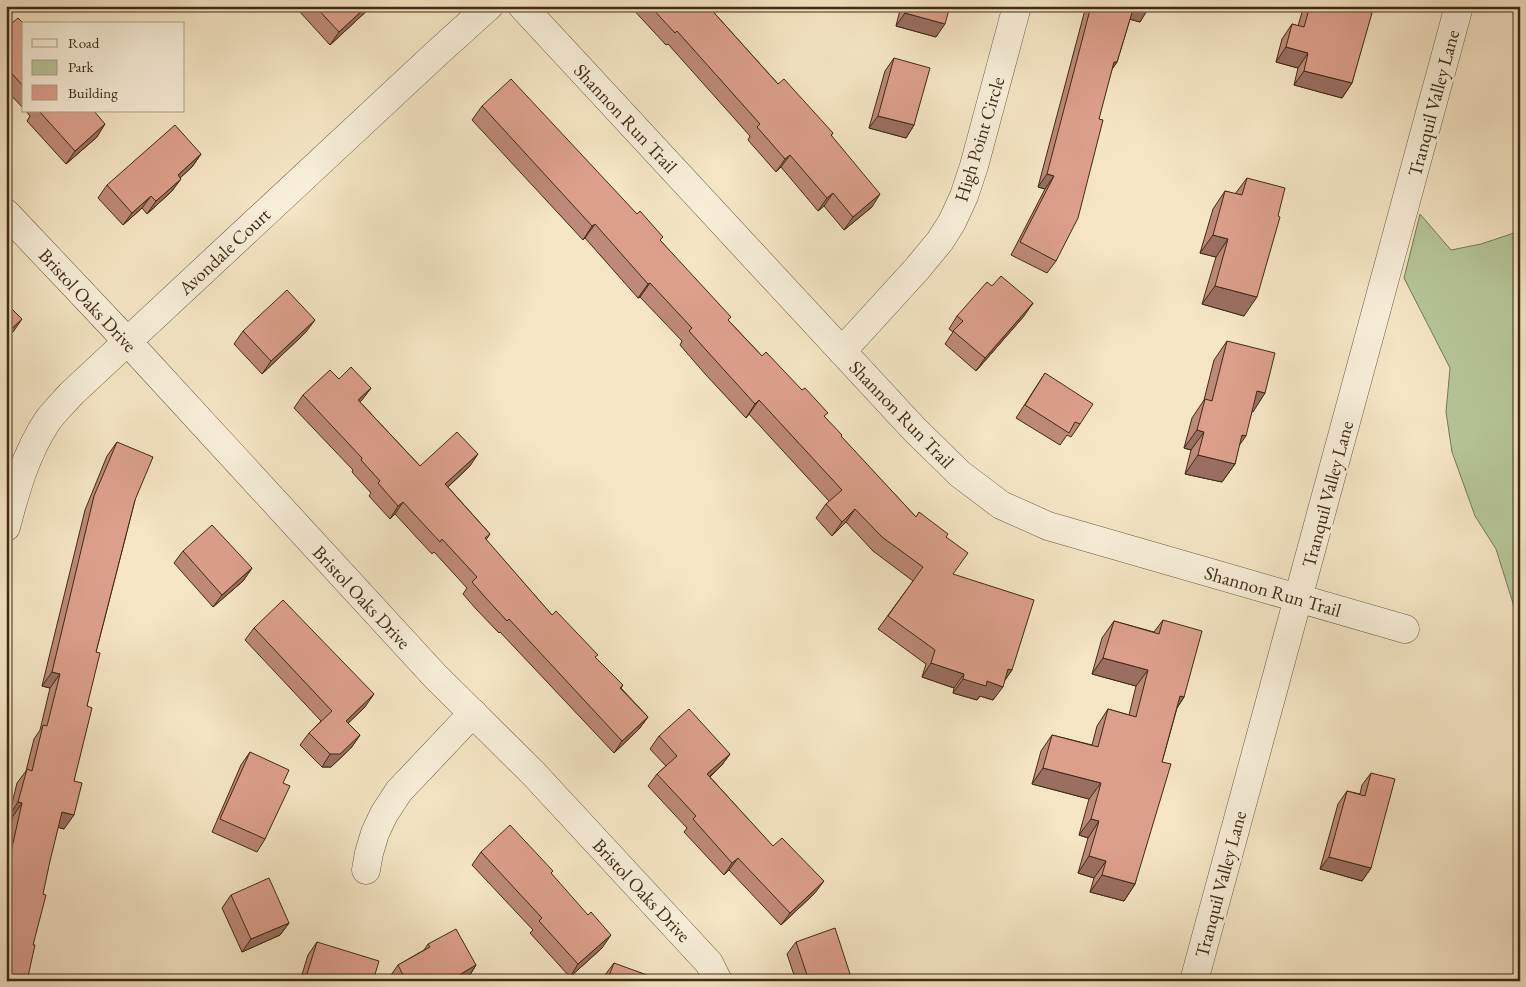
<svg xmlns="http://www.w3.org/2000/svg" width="1526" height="987" font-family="'EB Garamond',serif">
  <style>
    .park { fill: #b6c69a; stroke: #7a7858 }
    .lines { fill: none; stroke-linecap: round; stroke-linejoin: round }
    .minor-casing { stroke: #6c5941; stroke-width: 29 }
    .minor { stroke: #f8eed9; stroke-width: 28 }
    .wall { fill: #bd8978; stroke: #3f2a15 }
    .shaded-wall { fill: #9a6f62; stroke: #3f2a15 }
    .building { fill: #dc9f8c; stroke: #3f2a15 }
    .labels { text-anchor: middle; stroke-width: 5; stroke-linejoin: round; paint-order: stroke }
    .street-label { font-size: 19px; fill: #3f2a15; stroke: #f8eed9 }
  </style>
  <rect width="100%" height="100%" fill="#f5e5c5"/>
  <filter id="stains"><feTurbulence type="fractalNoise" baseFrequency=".004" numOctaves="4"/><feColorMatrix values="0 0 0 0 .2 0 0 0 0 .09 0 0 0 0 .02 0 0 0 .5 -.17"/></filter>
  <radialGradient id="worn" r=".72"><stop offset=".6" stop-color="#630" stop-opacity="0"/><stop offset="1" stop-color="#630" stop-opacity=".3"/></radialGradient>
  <path class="park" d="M1420,214L1451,250L1481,244L1520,231V618L1517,616L1496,549L1475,516L1452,452L1446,412L1450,368L1404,278Z"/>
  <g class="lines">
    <g class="minor-casing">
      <g id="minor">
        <path d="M522,6L915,430L960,474L1001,505L1048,526L1405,629"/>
        <path d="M6,213L127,341L435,676L533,773L709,963L718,981"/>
        <path d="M842,351L916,270L940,241L952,222L964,196L974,166L1017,6"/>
        <path d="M6,527C16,489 26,453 48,420C55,411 63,403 71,394L436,54L489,6"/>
        <path d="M366,870L369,853L375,833L384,814L399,791L473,713"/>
        <path d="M1194,981L1459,6"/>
      </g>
    </g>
    <use href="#minor" class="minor"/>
  </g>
  <g class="wall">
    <path d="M304,6H372L330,45L300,12Z"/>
    <path d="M630,6H708L778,84L833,133L831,136L872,207L844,230L824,206L818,211L781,167L776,172L748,140L750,136L668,44L666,45Z"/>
    <path d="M901,6H950L936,37L896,26Z"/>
    <path d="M1086,6H1149L1140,22L1130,19L1117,62L1112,69L1056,261L1047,273L1011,255L1045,189L1038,187Z"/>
    <path d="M1306,6H1372L1352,83L1342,98L1294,85L1298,68L1276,62L1282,39L1292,24L1298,26L1302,12Z"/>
    <path d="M6,19L11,24H24V109L6,90Z"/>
    <path d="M894,58L914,125L906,138L869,128L885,71Z"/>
    <path d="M482,106L637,214L663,237L660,240L728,320L762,356L825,417L841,437L916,517L946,537L953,574L1012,670L1005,680L993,700L980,696L977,700L953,693L954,688L922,677L926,664L878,629L913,581L873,551L846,522L832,536L816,518L826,504L829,501L749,414L746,418L706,375L680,345L682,341L640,297L638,298L585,238L583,240L472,120Z"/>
    <path d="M26,111H94L97,137L66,164L27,121L30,116Z"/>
    <path d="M201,154L192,167L180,178L172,191L147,214L142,208L123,225L98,198L107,185Z"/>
    <path d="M1247,178L1244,316L1202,304L1216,257L1200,253L1213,209L1225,191L1235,194Z"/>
    <path d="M957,316H1024L976,371L945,344L953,332L949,329Z"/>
    <path d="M243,331L306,332L262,374L234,344Z"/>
    <path d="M1227,341L1265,393L1252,411L1239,445L1235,464L1222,482L1185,474L1191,450L1184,448L1192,418L1204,400L1214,360Z"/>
    <path d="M1045,373L1080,424L1071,437L1067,435L1060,445L1016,418Z"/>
    <path d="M339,379L371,388L360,402L420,466H470L448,487L490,534L486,540L552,615L623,685L621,688L648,717L639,729L614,753L500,632L499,633L476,609L463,594L467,588L434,552L432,554L395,514L390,519L369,496L371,493L352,472L353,470L294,408L303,395Z"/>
    <path d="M117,442L135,500L96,652L87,706L74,781L64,829L58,827L6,981V845L13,816H9L17,783L26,771L34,739L40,730L50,688L42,686L85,510L107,456Z"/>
    <path d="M183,551L252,568L243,581L213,607L174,563Z"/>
    <path d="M1163,620L1184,697L1177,708L1162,762L1135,884L1124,901L1090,892L1094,878L1078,873L1088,838L1079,835L1089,799L1032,784L1041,751L1052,735L1092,745L1097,726L1108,709L1129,715L1136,686L1092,674L1102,638L1114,621L1154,632Z"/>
    <path d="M254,628L365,707L348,723L360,735L351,748L331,767H322L300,745L309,733L321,721L245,640Z"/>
    <path d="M659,736L730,754L721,766L710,777L815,893L781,925L729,870L724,875L684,832L687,828L648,786L657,774L666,766L650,749Z"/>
    <path d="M250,752L283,783L265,839L257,852L212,832L241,765Z"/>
    <path d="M1371,773V868L1362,881L1320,869L1338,804L1347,791L1360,794L1362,785Z"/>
    <path d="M481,852L551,874L602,948L570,977L530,933L533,930L472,865Z"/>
    <path d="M231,895L289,923L280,935L242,952L222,908Z"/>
    <path d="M317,942L373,981H300L308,955Z"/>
    <path d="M796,942L851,977L848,981H796L787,954Z"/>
    <path d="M428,944L476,965L468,978L463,981H390L389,978L398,965L424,950Z"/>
    <path d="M614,963L645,981H603L605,975Z"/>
  </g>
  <g class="shaded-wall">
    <path d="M367,6H372L330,45L339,32Z"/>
    <path d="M1133,6H1138L1148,9L1140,22L1125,18Z"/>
    <path d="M905,13L945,24L936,37L896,26Z"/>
    <path d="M1286,47L1308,53L1298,68L1276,62Z"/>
    <path d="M1114,62H1117L1108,75Z"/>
    <path d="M1304,71L1352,83L1342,98L1294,85Z"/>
    <path d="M878,116L914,125L906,138L869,128Z"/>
    <path d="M105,124L97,137L66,164L75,151Z"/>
    <path d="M201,154L192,167L169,188L178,175Z"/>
    <path d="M790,155L781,167L776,172L785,159Z"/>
    <path d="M1047,174L1054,176L1045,189L1038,187Z"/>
    <path d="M181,179L172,191L147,214L156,201Z"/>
    <path d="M833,193L824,206L818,211L827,198Z"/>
    <path d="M880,194L872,207L844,230L853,217Z"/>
    <path d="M151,196L142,208L123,225L132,213Z"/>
    <path d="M595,224L585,238L583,240L592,226Z"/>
    <path d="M1213,235L1228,239L1216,257L1200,253Z"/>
    <path d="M650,283L640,297L638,298L648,284Z"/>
    <path d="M1215,286L1257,297L1244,316L1202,304Z"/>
    <path d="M1033,303L1024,316L976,371L985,358Z"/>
    <path d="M22,319L13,332L6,338V334Z"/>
    <path d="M315,320L306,332L262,374L271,361Z"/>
    <path d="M371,388L362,400L350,412L358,400Z"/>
    <path d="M1257,391L1265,393L1253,412L1244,409Z"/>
    <path d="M759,400L749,414L746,418L755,404Z"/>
    <path d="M1197,430L1204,432L1191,450L1184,448Z"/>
    <path d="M1242,435L1246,436L1233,454Z"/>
    <path d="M478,454L470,466L437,497L445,484Z"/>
    <path d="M1198,455L1235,464L1222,482L1185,474Z"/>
    <path d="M403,502L395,514L390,519L398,506Z"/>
    <path d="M855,509L846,522L832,536L842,522Z"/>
    <path d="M252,568L243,581L213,607L222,595Z"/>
    <path d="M1103,658L1148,670L1136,686L1092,674Z"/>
    <path d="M931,663L964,674L954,688L922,677Z"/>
    <path d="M1008,669L1012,670L1002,684Z"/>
    <path d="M52,672L60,674L50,688L42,686Z"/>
    <path d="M963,679L987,681L1003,687L993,700L980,696L977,700L953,693Z"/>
    <path d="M374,694L365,707L337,734L346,721Z"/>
    <path d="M1180,696L1184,697L1173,714Z"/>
    <path d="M648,717L639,729L614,753L622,741Z"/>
    <path d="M360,735L351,748L331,767H322L330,754Z"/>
    <path d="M730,754L721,766L698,787L707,774Z"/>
    <path d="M1043,768L1101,783L1089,799L1032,784Z"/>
    <path d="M18,802L22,803L13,816H9Z"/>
    <path d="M62,812L74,815L64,829L52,826Z"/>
    <path d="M1091,819L1099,821L1088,838L1079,835Z"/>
    <path d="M1089,856L1106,861L1094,878L1078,873Z"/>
    <path d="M1329,857L1371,868L1362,881L1320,869Z"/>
    <path d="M738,858L729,870L724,875L732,863Z"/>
    <path d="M1102,875L1135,884L1124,901L1090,892Z"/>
    <path d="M824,881L815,893L781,925L790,913Z"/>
    <path d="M289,923L280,935L242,952L251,939Z"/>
    <path d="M611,935L602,948L570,977L578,964Z"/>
    <path d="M476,965L468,978L463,981H449Z"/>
    <path d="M851,977L848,981H840Z"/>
  </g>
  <g class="building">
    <path d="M315,6H367L339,32Z"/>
    <path d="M650,6H708L778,84L784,79L833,133L831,135L880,194L853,217L833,193L827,198L790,155L785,159L757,127L760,124L677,31L675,33Z"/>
    <path d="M907,6H950L945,24L905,13Z"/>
    <path d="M1091,6H1134L1117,62H1114L1099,119L1103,120L1078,218L1056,261L1020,242L1054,176L1047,174Z"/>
    <path d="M1138,6H1149L1148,9Z"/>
    <path d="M1310,6H1372L1370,12L1372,13L1352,83L1304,71L1308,53L1286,47L1292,24L1304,27Z"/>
    <path d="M18,18L24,24V87L6,67V19L11,24Z"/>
    <path d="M894,58L930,68L914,125L878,116Z"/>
    <path d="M511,79L637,214L640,211L663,237L660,240L731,317L728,320L762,356L766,352L802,390L805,388L828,413L824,416L842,435L841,436L916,517L919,512L948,534L946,537L968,553L953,574L1034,600L1012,670L1008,669L1003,687L987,681L986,686L963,679L964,674L931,663L935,650L888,616L923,567L882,537L855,509L842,522L826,504L842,490L759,400L755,404L716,361L689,331L692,328L650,283L648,284L595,224L592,226L482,106Z"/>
    <path d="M39,111H94L105,124L75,151Z"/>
    <path d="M175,125L201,154L178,175L181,179L156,201L151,196L132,213L107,185Z"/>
    <path d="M1247,178L1285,188L1278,216L1280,217L1257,297L1215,286L1228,239L1213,235L1225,191L1242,195Z"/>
    <path d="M1001,276L1033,303L985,358L953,331L963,321L957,316L987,282L992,286Z"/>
    <path d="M287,290L315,320L271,361L243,331Z"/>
    <path d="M6,303L22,319L6,334Z"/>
    <path d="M1227,341L1275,353L1265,393L1257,391L1246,436L1242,435L1235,464L1198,455L1204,432L1197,430L1205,399L1212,401Z"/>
    <path d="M351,367L371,388L358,400L420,466L457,432L478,454L445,484L490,534L485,538L552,615L556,611L598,655L595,657L623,685L620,688L648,717L622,741L509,619L507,621L485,597L472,582L477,577L442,539L440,542L403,502L398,506L378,483L380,481L361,460L362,458L303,395L330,370L339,379Z"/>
    <path d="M1045,373L1093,404L1080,424L1075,422L1069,433L1025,405Z"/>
    <path d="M117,442L153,457L135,500L96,652L100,653L87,706L92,708L74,781L82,783L74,815L62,812L50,861L43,894L46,895L33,945H35L27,981H6V888L7,885H6V874L22,803L18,802L27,769L32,771L43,725L47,726L60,674L52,672L94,496Z"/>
    <path d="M212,525L252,568L222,595L183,551Z"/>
    <path d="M283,600L374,694L346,721L360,735L340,754H330L309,733L332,711L254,628Z"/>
    <path d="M1163,620L1202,631L1184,697L1180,696L1162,762L1171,764L1135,884L1102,875L1106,861L1089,856L1099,821L1091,819L1101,783L1043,768L1052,735L1098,747L1108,709L1136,717L1148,670L1103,658L1114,621L1159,634Z"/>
    <path d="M689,709L730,754L707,774L773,846L782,838L824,881L790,913L738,858L732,863L693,819L696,816L657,774L677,756L659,736Z"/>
    <path d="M250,752L289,770L283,783L290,786L265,839L220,819Z"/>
    <path d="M1371,773L1395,779L1371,868L1329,857L1347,791L1365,796Z"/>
    <path d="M510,825L553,871L551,873L588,915L591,912L611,935L578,964L539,921L542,918L481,852Z"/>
    <path d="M269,878L289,923L251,939L231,895Z"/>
    <path d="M835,928L851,977L840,981H809L796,942Z"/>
    <path d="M456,929L476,965L449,981H406L398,965L430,947L428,944Z"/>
    <path d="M317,942L379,961L373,981H308L305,980Z"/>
    <path d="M614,963L647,975L645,981H607Z"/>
  </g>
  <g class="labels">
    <g class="street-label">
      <text transform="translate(1433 103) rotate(-75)" y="7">Tranquil Valley Lane</text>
      <text transform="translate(626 118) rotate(47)" y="7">Shannon Run Trail</text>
      <text transform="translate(979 139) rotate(-73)" y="7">High Point Circle</text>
      <text transform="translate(224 251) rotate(-43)" y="7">Avondale Court</text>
      <text transform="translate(88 300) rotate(47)" y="7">Bristol Oaks Drive</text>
      <text transform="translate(902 414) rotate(46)" y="7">Shannon Run Trail</text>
      <text transform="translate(1327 494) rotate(-75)" y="7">Tranquil Valley Lane</text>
      <text transform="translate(1273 591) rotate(16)" y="7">Shannon Run Trail</text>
      <text transform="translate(362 597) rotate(47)" y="7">Bristol Oaks Drive</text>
      <text transform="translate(1220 884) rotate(-75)" y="7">Tranquil Valley Lane</text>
      <text transform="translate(642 890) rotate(47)" y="7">Bristol Oaks Drive</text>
    </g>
  </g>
  <rect width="1526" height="987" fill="none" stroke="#f5e5c5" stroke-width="25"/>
  <rect x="8" y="8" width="1511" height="972" fill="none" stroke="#3f2a15" stroke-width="2.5"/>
  <rect x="12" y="12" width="1501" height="962" fill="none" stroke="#3f2a15"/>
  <rect x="22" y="22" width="162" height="90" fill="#f8eed9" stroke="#aea08b"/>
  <rect x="32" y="39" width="25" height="8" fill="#f8eed9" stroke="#aea08b"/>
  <text x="68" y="48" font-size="15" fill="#3f2a15">Road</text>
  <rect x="32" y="60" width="25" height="15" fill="#b6c69a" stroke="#aea08b"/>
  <text x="68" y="72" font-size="15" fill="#3f2a15">Park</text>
  <rect x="32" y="85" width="25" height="15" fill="#dc9f8c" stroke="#aea08b"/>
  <text x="68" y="98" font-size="15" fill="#3f2a15">Building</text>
  <rect width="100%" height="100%" filter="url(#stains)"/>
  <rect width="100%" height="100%" fill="url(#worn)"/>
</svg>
